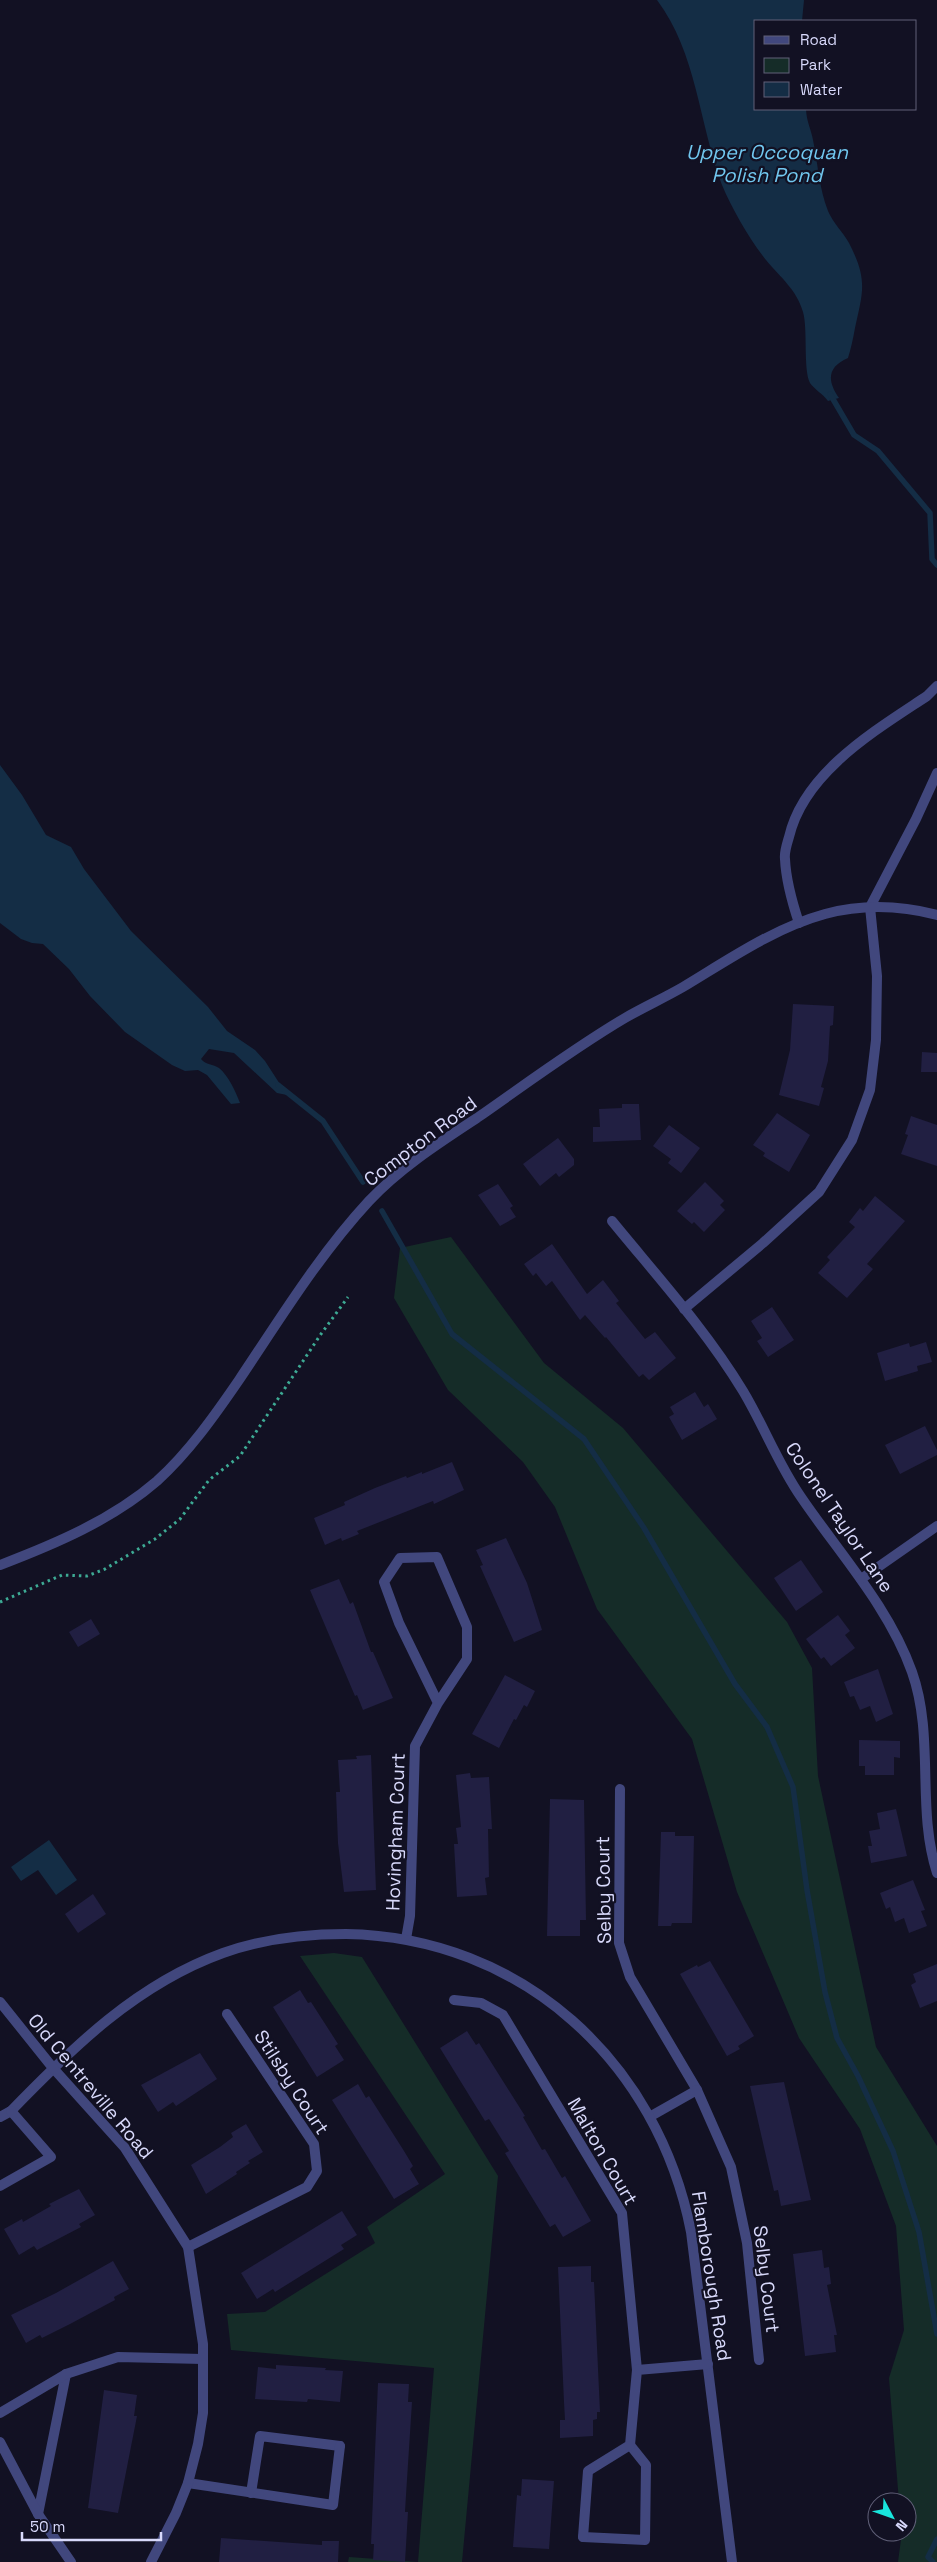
<svg xmlns="http://www.w3.org/2000/svg" width="937" height="2562" font-family="'Space Grotesk',sans-serif">
  <style>
    .green { fill: #152c28 }
    .water { fill: #142d45 }
    .lines { fill: none; stroke-linecap: round; stroke-linejoin: round }
    .stream { stroke: #142d45; stroke-width: 5.5 }
    .building { fill: #211f42 }
    .path { stroke: #3daa94; stroke-width: 3; stroke-dasharray: 2.5 4; stroke-linecap: butt }
    .service { stroke: #41477d; stroke-width: 10 }
    .minor { stroke: #41477d; stroke-width: 10 }
    .tertiary { stroke: #41477d; stroke-width: 10 }
    .labels { text-anchor: middle; stroke-width: 4.5; stroke-linejoin: round; paint-order: stroke }
    .street-label { font-size: 19px; fill: #d8d9fb; stroke: #121123 }
    .water-label { font-size: 20px; font-style: italic; fill: #71c7ef; stroke: #121123 }
  </style>
  <rect width="100%" height="100%" fill="#121123"/>
  <g class="green">
    <path d="M451,1237L544,1363L623,1428L787,1622L812,1668L818,1776L876,2047L937,2146V2562H898L902,2532H907V2502H899L889,2378L904,2330L896,2226L860,2129L799,2038L737,1892L692,1739L597,1609L555,1507L523,1462L448,1390L394,1298L400,1248Z"/>
    <path d="M334,1953L362,1957L498,2176L462,2562H348L349,2557L418,2562L434,2368L231,2350L227,2314L265,2312L375,2243L367,2227L445,2174L300,1956Z"/>
  </g>
  <g class="water">
    <path d="M657,0H804L802,21H756V109L806,110C807,123 811,129 813,140C818,164 819,188 828,211C833,223 843,232 849,243C868,280 863,291 855,328C853,339 851,348 848,358C827,367 827,381 839,398L828,401C823,394 814,389 810,383C803,369 808,329 803,312C797,290 780,277 766,260C750,240 732,209 722,185C699,124 697,53 657,0Z"/>
    <path d="M0,765L22,795L46,835L71,847L84,869L131,931L208,1007L227,1031L255,1050L265,1061L287,1095L277,1093L234,1053L209,1049L201,1059C206,1065 213,1064 219,1068C228,1075 236,1092 240,1103L231,1104L207,1075L198,1070L185,1071L172,1065L125,1032L90,996L69,969L43,944L32,943L21,939L0,923Z"/>
    <path d="M49,1840L77,1880L56,1895L38,1870L21,1881L11,1867Z"/>
  </g>
  <g class="lines">
    <g class="stream">
      <path d="M830,394L854,435L878,451L930,513L932,559L937,565"/>
      <path d="M278,1085L323,1121L363,1182"/>
      <path d="M382,1211L452,1334L584,1439L644,1528L735,1684L767,1727L793,1787L807,1890L825,1992L837,2038L858,2076L893,2151L919,2232L937,2334"/>
      <path d="M933,2562L928,2557L937,2539"/>
    </g>
  </g>
  <g class="building">
    <path d="M793,1004L834,1006L833,1025L830,1026L828,1061L821,1087L824,1088L819,1106L779,1095L790,1050Z"/>
    <path d="M922,1052L937,1053V1072H921Z"/>
    <path d="M622,1104H639L641,1140L593,1142V1127H600L599,1109L622,1108Z"/>
    <path d="M777,1113L810,1135L789,1172L763,1156L765,1153L753,1145Z"/>
    <path d="M911,1116L937,1125V1166L901,1154L908,1135L905,1134Z"/>
    <path d="M669,1125L700,1148L681,1173L668,1163L671,1159L653,1146Z"/>
    <path d="M558,1138L574,1159V1165L559,1177L556,1173L540,1186L523,1164Z"/>
    <path d="M705,1182L724,1201L720,1205L725,1210L704,1232L694,1222L692,1224L677,1211Z"/>
    <path d="M498,1184L513,1206L510,1208L516,1217L500,1226L478,1195Z"/>
    <path d="M875,1196L905,1221L867,1264L873,1269L847,1298L818,1273L830,1260L827,1257L855,1227L849,1222L860,1208L863,1211Z"/>
    <path d="M552,1244L587,1294L603,1280L619,1301L616,1303L645,1339L655,1332L676,1358L649,1380L643,1374L639,1377L606,1337L605,1338L585,1315L580,1320L552,1281L546,1286L536,1273L533,1276L524,1264Z"/>
    <path d="M772,1307L794,1340L768,1357L757,1341L762,1338L751,1321Z"/>
    <path d="M926,1342L932,1362L917,1366L918,1371L885,1381L877,1353L909,1343L910,1347Z"/>
    <path d="M695,1392L704,1407L708,1404L717,1419L682,1440L669,1417L674,1414L670,1407Z"/>
    <path d="M925,1426L937,1450V1455L900,1474L885,1445Z"/>
    <path d="M452,1462L464,1490L434,1504L433,1501L357,1531L359,1534L342,1541L341,1538L325,1545L314,1518L345,1505L344,1502L375,1488L406,1476L407,1478L422,1472V1474Z"/>
    <path d="M506,1538L527,1583L542,1630L514,1642L480,1566L483,1565L476,1550Z"/>
    <path d="M801,1560L823,1592L796,1611L774,1578Z"/>
    <path d="M339,1579L350,1604L353,1602L371,1652H373L393,1698L363,1710L357,1695L355,1696L310,1590Z"/>
    <path d="M838,1615L850,1631L845,1635L855,1648L831,1666L824,1657L821,1659L806,1639Z"/>
    <path d="M91,1619L100,1634L78,1647L69,1632Z"/>
    <path d="M878,1669L893,1714L876,1722L870,1706L860,1710L854,1696L850,1697L844,1682Z"/>
    <path d="M505,1675L535,1691L527,1707L524,1705L516,1720L514,1719L499,1748L472,1734Z"/>
    <path d="M859,1740L900,1741V1758L894,1757V1775H865V1766H859Z"/>
    <path d="M371,1755L376,1890L344,1892L338,1843L336,1792H340L338,1760L357,1759L356,1756Z"/>
    <path d="M470,1773L471,1778L489,1777L492,1829H488L489,1877L485,1878L487,1895L457,1897L454,1844H458L456,1828L461,1827L456,1775Z"/>
    <path d="M550,1799L584,1800L586,1920H580V1936H547Z"/>
    <path d="M896,1809L907,1856L871,1863L868,1846H872L869,1831L880,1829L877,1813Z"/>
    <path d="M661,1832H675V1836H694L692,1923H672L671,1926H658Z"/>
    <path d="M913,1880L925,1910L921,1911L927,1926L909,1933L904,1918L895,1922L890,1907L886,1909L880,1893Z"/>
    <path d="M93,1894L106,1914L78,1933L65,1914Z"/>
    <path d="M710,1961L754,2036L738,2046L740,2049L727,2056L680,1974L697,1965L698,1967Z"/>
    <path d="M937,1964V2001L920,2008L911,1985L916,1982L913,1974Z"/>
    <path d="M300,1990L308,2003L311,2002L338,2044L335,2046L344,2060L317,2077L273,2007Z"/>
    <path d="M467,2031L476,2045L479,2043L525,2116L523,2117L542,2150L545,2149L562,2178L565,2176L591,2221L563,2237L555,2224L550,2227L505,2153L509,2151L489,2119L485,2121L440,2048Z"/>
    <path d="M200,2053L217,2079L176,2106L173,2102L158,2112L141,2085Z"/>
    <path d="M784,2082L811,2200L781,2206L778,2190L774,2191L750,2086Z"/>
    <path d="M358,2084L366,2098L369,2096L404,2151L413,2166L410,2169L419,2184L394,2199L332,2100Z"/>
    <path d="M246,2124L263,2152L248,2161L250,2163L236,2172L237,2174L206,2194L191,2165L220,2147L233,2137L231,2133Z"/>
    <path d="M79,2189L95,2215L79,2224L81,2227L37,2250L34,2246L19,2255L4,2229L22,2219L23,2222L51,2206L49,2204Z"/>
    <path d="M342,2211L357,2235L341,2245L344,2249L275,2292L273,2289L257,2299L241,2273Z"/>
    <path d="M822,2250L824,2268L829,2267L831,2284L827,2285L837,2335H834L836,2352L805,2356L793,2254Z"/>
    <path d="M113,2261L129,2289L114,2297L115,2300L70,2324L42,2338L40,2335L26,2343L11,2315L56,2293Z"/>
    <path d="M591,2266V2282H594L600,2412H597V2419L593,2420V2436L560,2438V2420H565L564,2402L558,2267Z"/>
    <path d="M276,2365L326,2368L325,2370L343,2371L340,2402L308,2399L307,2402L255,2399L258,2367L276,2369Z"/>
    <path d="M378,2383L409,2384L408,2402H412L406,2495L405,2512H408L405,2562L373,2560L374,2544H371Z"/>
    <path d="M104,2390L137,2395L134,2416H137L118,2513L88,2508Z"/>
    <path d="M522,2479L554,2481L549,2549L513,2547L517,2495L521,2496Z"/>
    <path d="M221,2538L322,2545V2541H339L338,2562H219Z"/>
  </g>
  <g class="lines">
    <path class="path" d="M0,1602L62,1575L87,1576L105,1569L155,1539L180,1519L209,1480L240,1456L321,1334L348,1297"/>
    <g class="service">
      <path d="M870,907L916,819L937,773"/>
      <path d="M799,923C792,902 786,881 785,859C784,852 787,844 789,837C804,772 876,730 927,696L937,686"/>
      <path d="M251,2493L260,2436L340,2446"/>
      <path d="M38,2514L66,2374"/>
      <path d="M583,2537L645,2540L646,2465L630,2445"/>
    </g>
    <g class="minor">
      <path d="M612,1221C657,1276 706,1330 743,1391C764,1426 778,1464 801,1497C839,1553 889,1607 912,1672C935,1737 916,1808 937,1873"/>
      <path d="M684,1309L763,1243L819,1192L852,1140L870,1090L876,1040L877,976L870,907"/>
      <path d="M861,1579L937,1526"/>
      <path d="M620,1789L619,1943L630,1977L697,2090"/>
      <path d="M406,1939L410,1916L415,1746L438,1703L467,1659V1627L437,1557L400,1558L384,1582L399,1623L438,1703"/>
      <path d="M454,2000L481,2003L503,2015L622,2213L637,2370"/>
      <path d="M651,2116L697,2090L731,2167L747,2243L759,2360"/>
      <path d="M0,2117L11,2111C73,2047 137,1984 223,1953C262,1939 305,1934 346,1934C522,1937 658,2062 691,2232L732,2562"/>
      <path d="M0,2186L51,2157L11,2111"/>
      <path d="M188,2247L307,2187L317,2171L314,2144L227,2014"/>
      <path d="M0,2413L66,2374L118,2357L203,2359"/>
      <path d="M0,2442L38,2514L71,2562"/>
      <path d="M188,2483L333,2505L340,2446"/>
      <path d="M583,2537L588,2471L630,2445L637,2370L708,2364"/>
    </g>
    <g class="tertiary">
      <path d="M0,1565C55,1544 112,1520 157,1481C189,1452 215,1415 239,1380C280,1319 319,1255 369,1201C400,1168 439,1143 477,1118C526,1084 574,1048 625,1018C644,1007 664,998 683,987C728,960 774,928 825,914C863,904 899,905 937,915"/>
      <path d="M0,2002L53,2068L125,2148L188,2247L203,2344V2413L198,2444L188,2483L176,2513L151,2562"/>
    </g>
  </g>
  <g class="labels">
    <g class="street-label">
      <text transform="translate(420 1141) rotate(-37)" y="7">Compton Road</text>
      <text transform="translate(840 1517) rotate(56)" y="7">Colonel Taylor Lane</text>
      <text transform="translate(395 1832) rotate(-88)" y="7">Hovingham Court</text>
      <text transform="translate(603 1890) rotate(-91)" y="7">Selby Court</text>
      <text transform="translate(292 2082) rotate(57)" y="7">Stilsby Court</text>
      <text transform="translate(91 2086) rotate(50)" y="7">Old Centreville Road</text>
      <text transform="translate(603 2151) rotate(60)" y="7">Malton Court</text>
      <text transform="translate(712 2276) rotate(81)" y="7">Flamborough Road</text>
      <text transform="translate(767 2279) rotate(83)" y="7">Selby Court</text>
    </g>
    <g class="water-label">
      <text x="767" y="159">Upper Occoquan<tspan x="767" dy="23">Polish Pond</tspan></text>
    </g>
  </g>
  <rect x="754" y="20" width="162" height="90" fill="#121123" stroke="#616179"/>
  <rect x="764" y="36" width="25" height="8" fill="#41477d" stroke="#616179"/>
  <text x="800" y="45" font-size="15" fill="#d8d9fb">Road</text>
  <rect x="764" y="58" width="25" height="15" fill="#152c28" stroke="#616179"/>
  <text x="800" y="70" font-size="15" fill="#d8d9fb">Park</text>
  <rect x="764" y="82" width="25" height="15" fill="#142d45" stroke="#616179"/>
  <text x="800" y="95" font-size="15" fill="#d8d9fb">Water</text>
  <g transform="translate(892 2517) rotate(131)"><circle r="24" fill="#121123" stroke="#616179"/>
  <path d="M0-4L9 19L0 12L-9 19Z" fill="#19e5dc"/>
  <text y="-8" font-size="14" font-weight="bold" text-anchor="middle" fill="#d8d9fb">N</text>
  </g>
  <path d="M22 2532v8h139v-8" fill="none" stroke="#d8d9fb" stroke-width="2.5"/>
  <text x="30" y="2532" font-size="15" fill="#d8d9fb" stroke="#121123" stroke-width="4" paint-order="stroke">50 m</text>
</svg>
